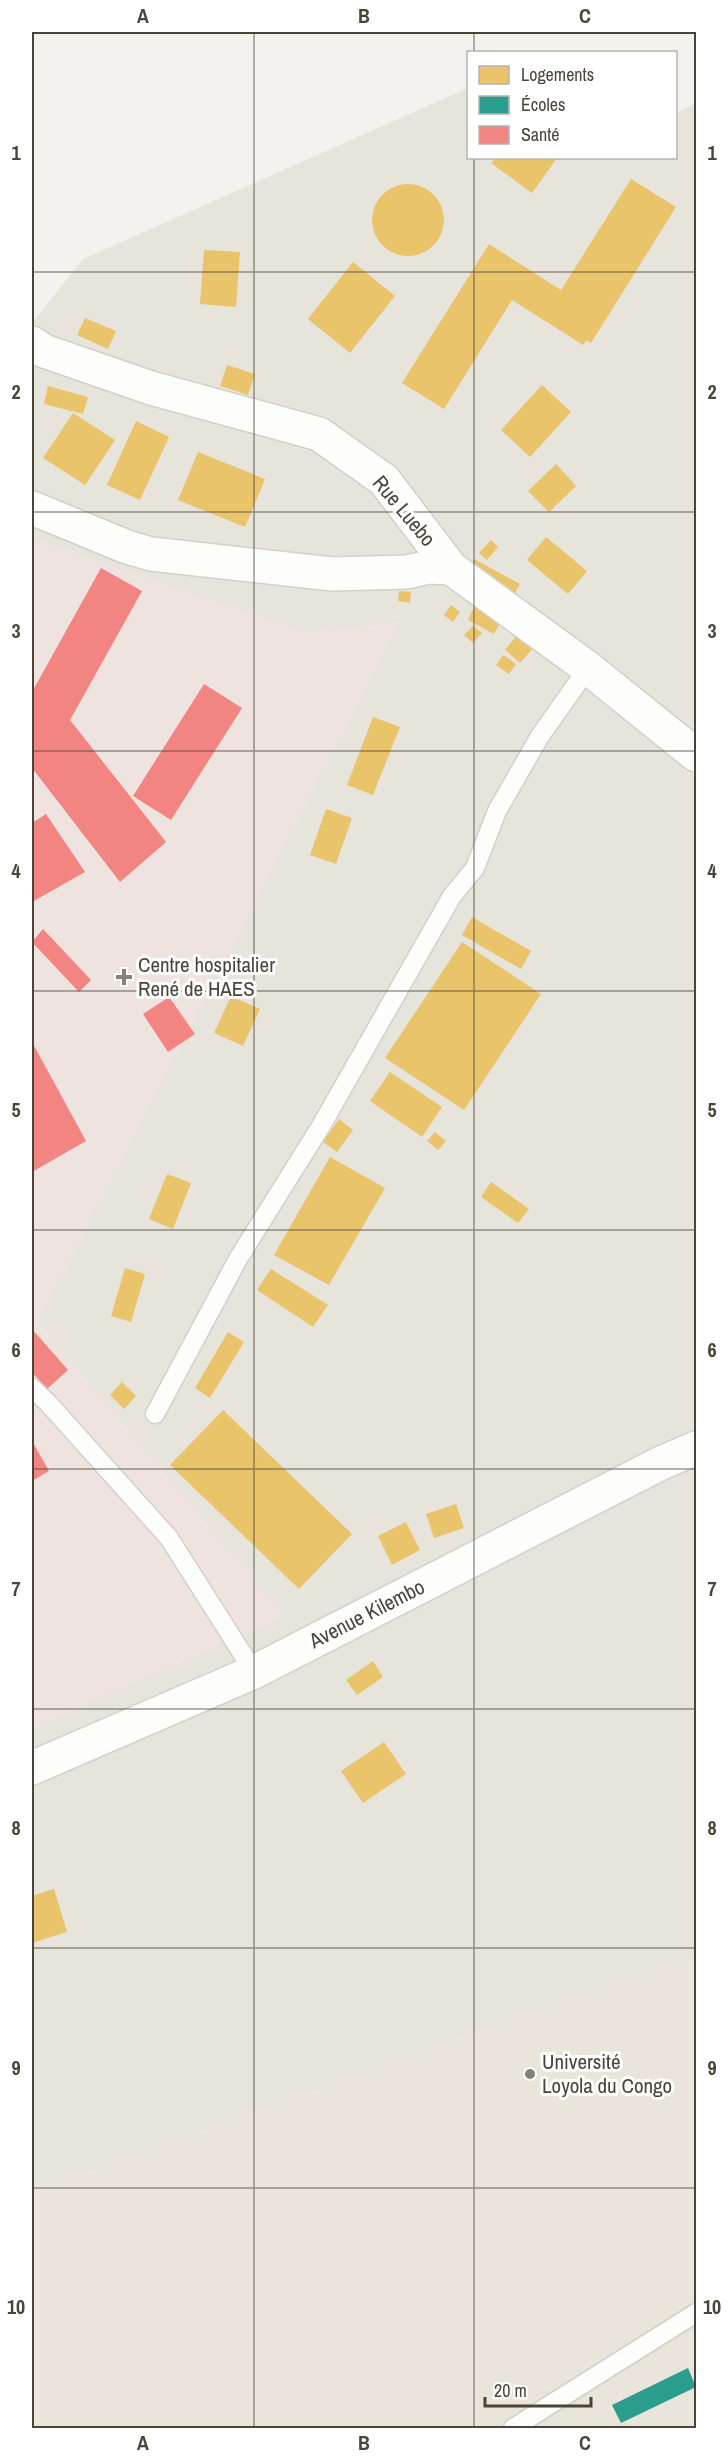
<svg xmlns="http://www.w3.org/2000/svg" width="728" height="2460" font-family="'Archivo Narrow',sans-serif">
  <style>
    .residential { fill: #e7e4dc }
    .education { fill: #eae5da }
    .medical { fill: #eee3df }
    .homes { fill: #e9c46a }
    .schools { fill: #2a9d8f }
    .health { fill: #f28482 }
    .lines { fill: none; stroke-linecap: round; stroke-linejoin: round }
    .service-casing { stroke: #d2d0cb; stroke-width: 21 }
    .minor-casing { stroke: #d2d0cb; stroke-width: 36 }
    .tertiary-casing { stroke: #d2d0cb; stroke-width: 36 }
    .service { stroke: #fdfdfc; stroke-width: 18 }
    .minor { stroke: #fdfdfc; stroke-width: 33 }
    .tertiary { stroke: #fdfdfc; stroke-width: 33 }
    .grid { fill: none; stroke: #4b4439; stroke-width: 1.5; stroke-opacity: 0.55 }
    .poi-dot { fill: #868178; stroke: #fff; stroke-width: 2 }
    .labels { text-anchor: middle; stroke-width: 6; stroke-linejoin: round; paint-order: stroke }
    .street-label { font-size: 21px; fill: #4b4439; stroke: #fff }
    .poi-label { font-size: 21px; fill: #4b4439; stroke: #fff; text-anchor: start }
    .neatline { fill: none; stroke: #4b4439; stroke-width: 2 }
    .grid-label { font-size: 20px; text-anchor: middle; font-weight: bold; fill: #4b4439 }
  </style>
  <rect width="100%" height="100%" fill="#f4f2ee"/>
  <path class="residential" d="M468,88V158H676V113L696,103V1955L32,2192V323L83,259Z"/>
  <path class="education" d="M696,1955V2428H32V2192Z"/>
  <path class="medical" d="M32,539L308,633L400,622L38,1321L285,1616L32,1728Z"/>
  <g class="homes">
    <path d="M496,158H557L532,193L491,163Z"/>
    <path d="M631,179L676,207L591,343L586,340L583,345L512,300L444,409L402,383L489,244L561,290Z"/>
    <circle cx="408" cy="220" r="36"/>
    <path d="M204,250L240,252L236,307L200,304Z"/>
    <path d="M353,262L395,296L350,353L308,319Z"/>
    <path d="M85,318L116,331L108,349L77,335Z"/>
    <path d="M227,365L255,374L248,395L220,386Z"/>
    <path d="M542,385L571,412L530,457L501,430Z"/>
    <path d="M48,386L88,397L83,414L44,404Z"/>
    <path d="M73,413L115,440L85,485L43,458Z"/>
    <path d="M136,421L169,437L140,500L107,485Z"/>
    <path d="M198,452L265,479L245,527L178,500Z"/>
    <path d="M556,464L576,486L549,512L528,491Z"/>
    <path d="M546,537L587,571L568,594L527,560Z"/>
    <path d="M491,540L498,547L487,560L479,553Z"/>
    <path d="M474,559L520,584L512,598L467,573Z"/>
    <path d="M399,591L411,592L410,603L398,601Z"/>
    <path d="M451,605L460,612L453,622L444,615Z"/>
    <path d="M474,607L501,621L494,634L468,620Z"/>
    <path d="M473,626L482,633L473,643L464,635Z"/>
    <path d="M518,634L533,648L520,663L505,650Z"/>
    <path d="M503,655L516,664L509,674L496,665Z"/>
    <path d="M373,717L400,727L373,795L347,785Z"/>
    <path d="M326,809L352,818L336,864L310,855Z"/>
    <path d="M472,917L531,951L521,969L462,935Z"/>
    <path d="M462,942L541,994L464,1110L385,1058Z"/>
    <path d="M231,996L260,1009L243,1046L214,1033Z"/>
    <path d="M390,1072L442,1107L422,1137L370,1101Z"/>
    <path d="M339,1119L353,1130L337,1152L323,1142Z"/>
    <path d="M435,1132L446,1141L438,1150L427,1141Z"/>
    <path d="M330,1157L385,1188L329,1285L274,1255Z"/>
    <path d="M167,1174L191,1183L173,1229L149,1219Z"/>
    <path d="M491,1182L529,1209L518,1223L481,1197Z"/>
    <path d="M125,1268L145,1274L131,1322L111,1316Z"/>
    <path d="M271,1269L328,1305L313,1327L257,1290Z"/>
    <path d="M228,1332L244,1342L210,1398L195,1388Z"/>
    <path d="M122,1382L136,1396L124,1409L110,1395Z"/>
    <path d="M223,1410L352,1534L299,1589L170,1465Z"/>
    <path d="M456,1504L464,1528L434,1538L426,1514Z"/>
    <path d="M406,1522L420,1550L392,1565L378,1536Z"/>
    <path d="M373,1661L383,1677L357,1695L346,1680Z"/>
    <path d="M384,1742L406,1774L363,1803L341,1771Z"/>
    <path d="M54,1889L67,1932L32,1943V1896Z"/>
  </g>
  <path class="schools" d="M688,2368L696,2387L621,2423L612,2405Z"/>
  <g class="health">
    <path d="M101,568L142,591L70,720L166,842L120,882L32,768V692Z"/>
    <path d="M204,684L242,708L171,820L133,796Z"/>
    <path d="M46,814L85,872L32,902V823Z"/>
    <path d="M43,929L91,980L79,992L32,942Z"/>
    <path d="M169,997L195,1034L168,1052L143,1014Z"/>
    <path d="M32,1042L86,1141L32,1172Z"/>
    <path d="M32,1329L68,1370L47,1389L32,1372Z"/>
    <path d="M32,1441L49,1471L32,1481Z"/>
  </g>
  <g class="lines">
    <g class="service-casing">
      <g id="service">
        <path d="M32,1388L48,1403L169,1538L254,1672"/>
        <path d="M155,1414L238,1259L321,1126L452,896L475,868L497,811L540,736L588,668"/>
        <path d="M513,2428L696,2313"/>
      </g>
    </g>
    <g class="minor-casing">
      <g id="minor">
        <path d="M32,508L127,547L151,554L332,574L407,572L429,567L451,568"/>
        <path d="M32,1768L254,1672L659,1464L696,1448"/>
      </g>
    </g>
    <g class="tertiary-casing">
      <path id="tertiary" d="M32,343L44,351L151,388L319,434L384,480L451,568L588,668L696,755"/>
    </g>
    <use href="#service" class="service"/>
    <use href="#minor" class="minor"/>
    <use href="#tertiary" class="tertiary"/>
  </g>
  <path class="grid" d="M254,32V2428M474,32V52M474,158V2428M32,272H696M32,512H696M32,751H696M32,991H696M32,1230H696M32,1469H696M32,1709H696M32,1948H696M32,2188H696"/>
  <g class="poi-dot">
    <path d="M121 968h6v6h6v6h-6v6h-6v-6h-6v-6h6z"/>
    <circle cx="530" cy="2074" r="6"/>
  </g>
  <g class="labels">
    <g class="street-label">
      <text transform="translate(404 511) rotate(50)" y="7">Rue Luebo</text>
      <text transform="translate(367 1614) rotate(-27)" y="7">Avenue Kilembo</text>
    </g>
    <g class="poi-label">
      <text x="138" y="972">Centre hospitalier<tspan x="138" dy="24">René de HAES</tspan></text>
      <text x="542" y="2069">Université<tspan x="542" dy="24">Loyola du Congo</tspan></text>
    </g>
  </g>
  <rect width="728" height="2460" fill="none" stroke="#ffffff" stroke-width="66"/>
  <rect x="467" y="51" width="210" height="108" fill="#ffffff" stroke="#b7b4b0" stroke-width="1.5"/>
  <rect x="479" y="66" width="30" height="18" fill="#e9c46a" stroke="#b7b4b0" stroke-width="1.5"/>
  <text x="521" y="81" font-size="18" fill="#4b4439">Logements</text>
  <rect x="479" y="96" width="30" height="18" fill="#2a9d8f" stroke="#b7b4b0" stroke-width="1.5"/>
  <text x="521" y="111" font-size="18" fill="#4b4439">Écoles</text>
  <rect x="479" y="126" width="30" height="18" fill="#f28482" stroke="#b7b4b0" stroke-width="1.5"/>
  <text x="521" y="141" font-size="18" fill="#4b4439">Santé</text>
  <path d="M485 2397v9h106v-9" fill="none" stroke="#4b4439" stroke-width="3"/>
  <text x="494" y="2397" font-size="18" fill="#4b4439" stroke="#ffffff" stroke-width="4.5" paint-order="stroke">20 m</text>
  <rect x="33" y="33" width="662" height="2394" class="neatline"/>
  <g class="grid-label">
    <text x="143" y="23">A</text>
    <text x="364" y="23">B</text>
    <text x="585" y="23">C</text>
    <text x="16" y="160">1</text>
    <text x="712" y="160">1</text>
    <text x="16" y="399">2</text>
    <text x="712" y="399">2</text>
    <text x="16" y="638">3</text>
    <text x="712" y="638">3</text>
    <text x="16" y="878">4</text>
    <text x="712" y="878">4</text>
    <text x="16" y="1117">5</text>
    <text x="712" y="1117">5</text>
    <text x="16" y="1357">6</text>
    <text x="712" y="1357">6</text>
    <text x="16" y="1596">7</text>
    <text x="712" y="1596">7</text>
    <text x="16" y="1835">8</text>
    <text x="712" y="1835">8</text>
    <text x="16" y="2075">9</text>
    <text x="712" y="2075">9</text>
    <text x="16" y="2314">10</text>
    <text x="712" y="2314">10</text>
    <text x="143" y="2450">A</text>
    <text x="364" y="2450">B</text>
    <text x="585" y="2450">C</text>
  </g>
</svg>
